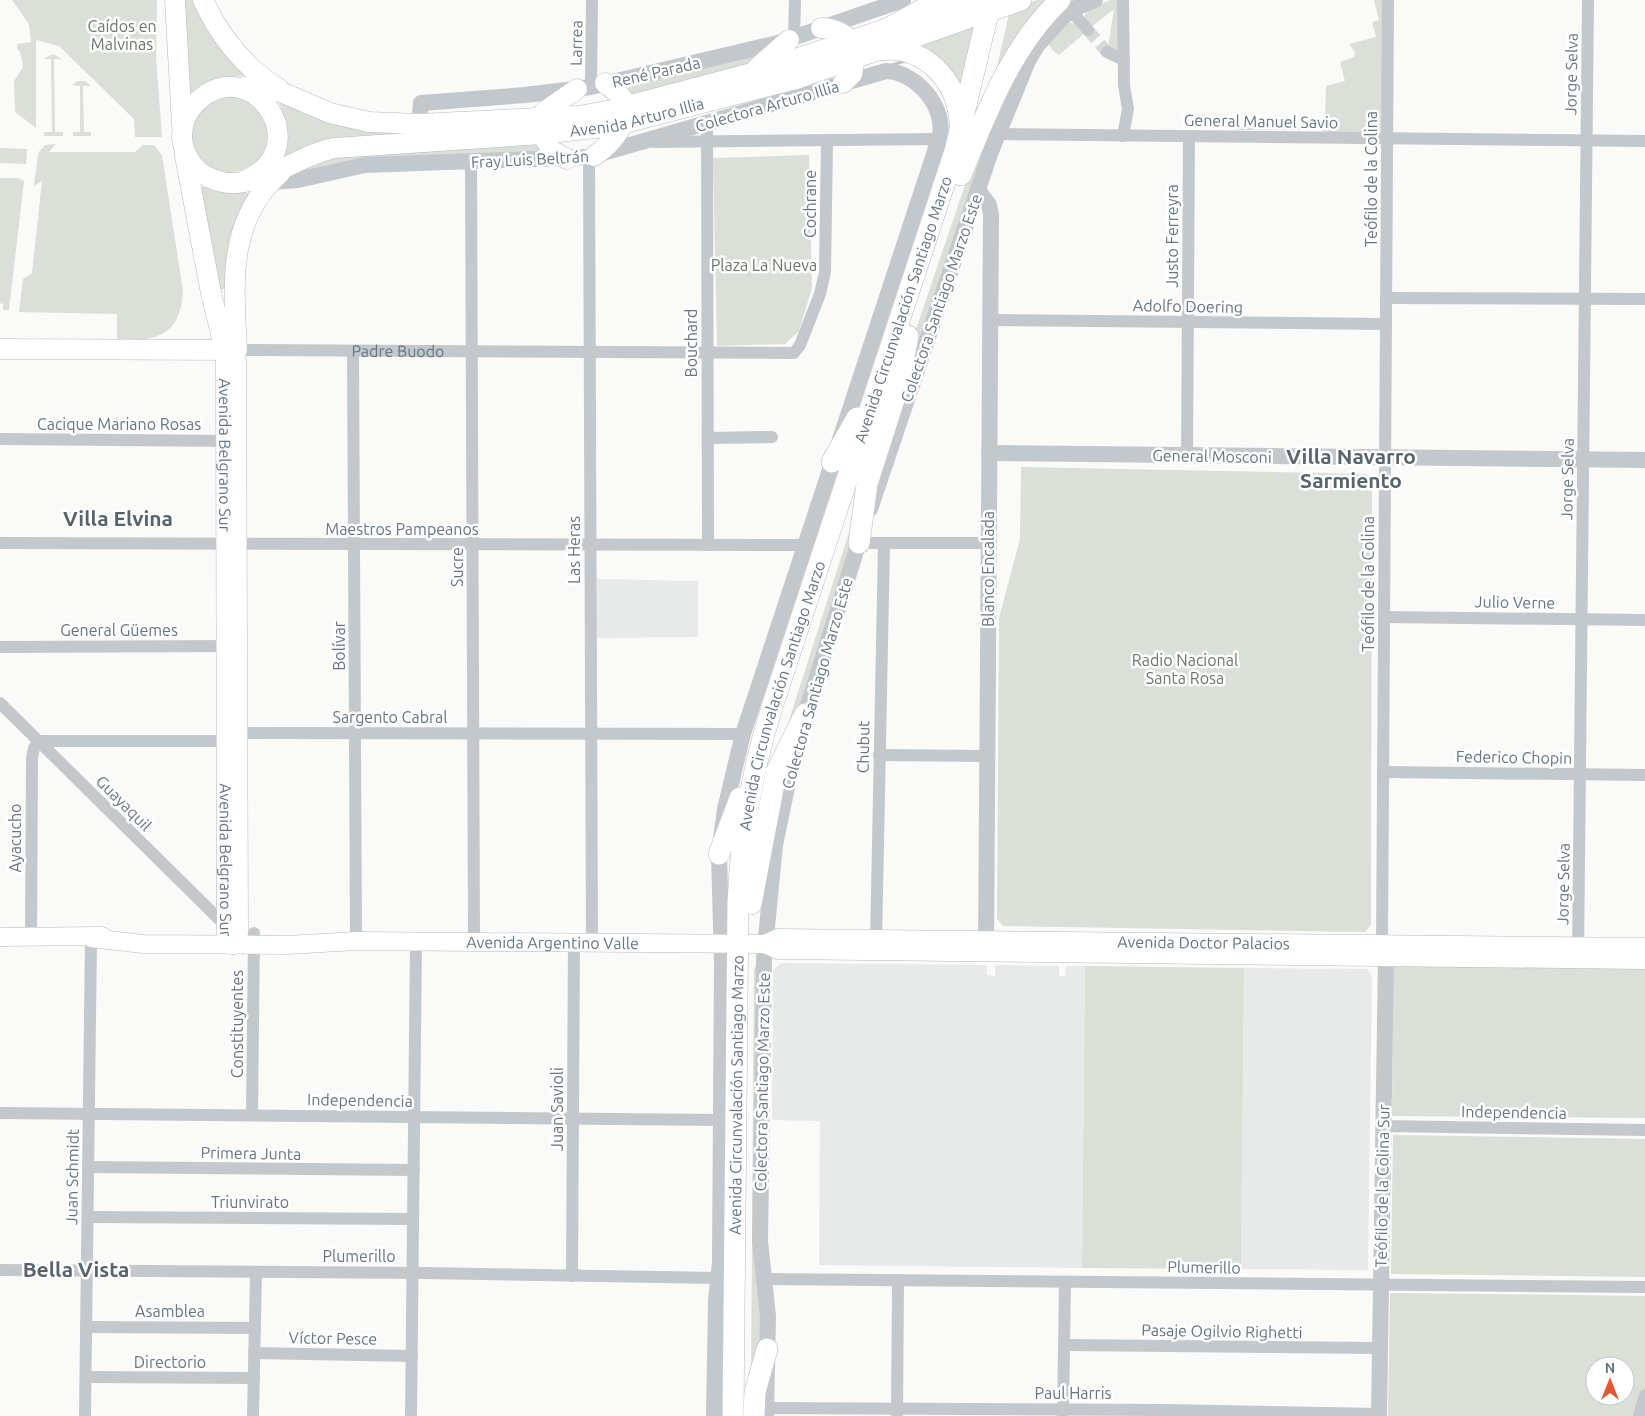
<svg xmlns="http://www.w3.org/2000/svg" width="1645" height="1416" font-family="Ubuntu,sans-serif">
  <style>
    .built { fill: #e8e9e9 }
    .green { fill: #dadfd7; fill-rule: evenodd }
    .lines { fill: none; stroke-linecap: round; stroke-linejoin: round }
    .stream { stroke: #bbc7cb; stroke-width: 3 }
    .minor-tunnel { stroke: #d5d9db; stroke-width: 12; stroke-dasharray: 12 6; stroke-linecap: butt }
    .secondary-casing { stroke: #b3babf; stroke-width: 19 }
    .primary-casing { stroke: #b5babe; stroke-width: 21 }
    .trunk-casing { stroke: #b4b9bd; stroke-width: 22 }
    .minor { stroke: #c3c8cc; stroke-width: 12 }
    .tertiary { stroke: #c3c8cc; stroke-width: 16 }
    .secondary { stroke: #fff; stroke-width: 18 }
    .primary { stroke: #fff; stroke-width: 20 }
    .trunk { stroke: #fff; stroke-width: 21 }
    .labels { text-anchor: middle; stroke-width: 5; stroke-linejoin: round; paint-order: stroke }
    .park-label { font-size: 16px; fill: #687a64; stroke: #fff }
    .street-label { font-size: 16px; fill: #657683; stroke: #fff }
    .district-label { font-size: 21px; font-weight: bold; fill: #57646e; stroke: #fff }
  </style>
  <rect width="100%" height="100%" fill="#fafaf8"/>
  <g class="built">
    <path d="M597,579L698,581V637L597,638Z"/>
    <path d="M781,963L987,965V975L995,976V965L1059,966V976H1065L1066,966H1085L1082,1268L819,1265L820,1121L772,1120L773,970Z"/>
    <path d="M1244,968L1367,969L1372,976L1368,1270L1241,1269Z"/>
  </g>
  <g class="green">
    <path d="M12,0H157L156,58L162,137H135L134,119L59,46L36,40V128L15,112L14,81L23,67L20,51H18L17,44L31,42L29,24Z"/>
    <path d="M181,0H193L243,73V76L214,79L192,92L189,91Z"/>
    <path d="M1037,0H1052L993,85L1010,9Z"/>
    <path d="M1067,0H1076L1062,10L1026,53L990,136L871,484L900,392L914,335L968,176L998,99L1021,55Z"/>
    <path d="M1111,0H1120L1119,51L1108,48L1114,9L1090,28L1084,17L1089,8Z"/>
    <path d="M1374,0H1384L1382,130L1380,132H1323L1322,120L1325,119L1326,86L1345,81L1340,62L1354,57L1355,52L1349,44L1376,37L1372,22L1379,20Z"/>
    <path d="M982,19L963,93L908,47Z"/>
    <path d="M1068,22L1076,24L1085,33L1059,55L1053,51L1049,44Z"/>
    <path d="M767,50L755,64L632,96L616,85Z"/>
    <path d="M53,54L62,59H54L55,132H63V136H44V132H52L51,59H43Z"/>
    <path d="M78,81H85L91,86H83L84,132H91V136H73V132H80V86L72,85Z"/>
    <path d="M230,95L259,107L270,136C268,142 266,151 262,157C260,161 254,164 250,166C213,189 174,145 200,111C203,108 205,104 208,103C215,99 223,97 230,95Z"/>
    <path d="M279,102L311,114L531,125L283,157L286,124Z"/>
    <path d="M1270,119H1280V126L1305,127L1306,120H1310V130H1236V126H1270Z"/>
    <path d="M534,141L550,154L293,175L328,156Z"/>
    <path d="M56,144L49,152H135L143,145H154L162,155L183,291C180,336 158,341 117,340V314L19,312L23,279L32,273L42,181L34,186L38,153L45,145Z"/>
    <path d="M0,148L27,149L26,164L0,163Z"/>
    <path d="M809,155L812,288L799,331L785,344L717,346L713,158Z"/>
    <path d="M0,178H18L24,181L9,310H3V304L0,303Z"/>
    <path d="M204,186L220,192L250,193L226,288L219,290L201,188Z"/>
    <path d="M1021,467L1366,474L1372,480L1371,925L1365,932L1003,926L997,919L999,618L1020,539Z"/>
    <path d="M859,501L853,538L801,708L779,752Z"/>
    <path d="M1393,964L1645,966V1118L1392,1116Z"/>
    <path d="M756,966L762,1336L751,1385L754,968Z"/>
    <path d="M1085,966L1244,968L1241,1269L1082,1268Z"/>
    <path d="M1393,1135L1645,1139V1277L1391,1274Z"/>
    <path d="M1390,1293L1645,1296V1416H1388ZM1595,1366H1625V1396H1595Z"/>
  </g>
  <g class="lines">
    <path class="stream" d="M892,65L905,61"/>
    <path class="minor-tunnel" d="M1088,30L1107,52"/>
    <g class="secondary-casing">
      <g id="secondary">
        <path id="s2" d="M225,350L226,933L227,940L233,945"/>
        <path d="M0,937L102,936"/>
        <path id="s3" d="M91,938L143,944L287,945L356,941L765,944L778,950L1645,960"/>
        <path id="s4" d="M765,944L778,938L1645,947"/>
        <path d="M233,945L239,933L237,360"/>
      </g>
    </g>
    <g class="primary-casing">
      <g id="primary">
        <path d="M175,0L182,125"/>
        <path d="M203,0C220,37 244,67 279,89"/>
        <path d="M821,28C834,27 851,37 857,48L852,74L843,83"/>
        <path d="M757,68L789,40"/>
        <path d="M244,87L281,92L330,113L369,122L419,124L579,116L612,110L756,72L973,0"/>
        <path d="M185,156L211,293L225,350"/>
        <path d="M594,156C610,145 634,120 623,99C619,93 611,88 605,83"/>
        <path d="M567,159L551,150L538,126L544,112L577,89"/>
        <path id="s5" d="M244,181C319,149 253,52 199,100C188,109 182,122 182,137C183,155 194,171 210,178C252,198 296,154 335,148L541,134L613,126L796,79L989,11"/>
        <path d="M0,349L237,350C234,285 226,221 280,173"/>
      </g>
    </g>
    <g class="trunk-casing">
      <g id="trunk">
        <path d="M989,11L1021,0"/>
        <path d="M887,29L940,0"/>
        <path d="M879,50C923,44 957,79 960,122"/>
        <path d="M961,175C987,112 1010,48 1060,0"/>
        <path d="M832,462L857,418"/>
        <path d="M859,543L867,484L898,387L908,336"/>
        <path d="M719,854L740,798"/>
        <path d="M751,904L776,773L805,714"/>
        <path id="s6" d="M733,1416L738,901C741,835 752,770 772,707L955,151L991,0"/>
        <path d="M754,1416L755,1392L767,1349"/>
      </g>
    </g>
    <g class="minor">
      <path d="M1123,0L1124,85L1128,109L1123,136"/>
      <path d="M1071,11L1088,30"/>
      <path d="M794,38L795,0"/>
      <path d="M1107,52L1124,60"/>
      <path d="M591,87L592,0"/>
      <path d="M707,124L708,545"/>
      <path d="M998,134L1645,141"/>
      <path d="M654,142L939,139"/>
      <path d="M589,157L592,943"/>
      <path d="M471,162L474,942"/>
      <path d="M1386,298L1645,299"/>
      <path d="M990,320L1386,324"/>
      <path id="s1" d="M237,350L794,353L800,345L820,294L825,272L827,140"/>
      <path d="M353,351L356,941"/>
      <path d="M708,438L772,437"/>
      <path d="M0,439L233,441"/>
      <path d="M1187,455L1189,136"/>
      <path d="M0,543L805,545"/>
      <path d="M859,543H989"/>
      <path d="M1384,617L1645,620"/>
      <path d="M0,647L232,646"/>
      <path d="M0,703L226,926"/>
      <path d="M39,741H226L239,733L743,734"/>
      <path d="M879,755L987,756"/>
      <path d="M1383,772L1645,775"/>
      <path d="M31,937L32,758L34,748L39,741"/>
      <path d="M876,945L884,543"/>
      <path d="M1384,952L1382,944L1388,0"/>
      <path d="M1578,955L1588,0"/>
      <path d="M0,1113L720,1120"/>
      <path d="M252,1115L254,933"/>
      <path d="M1383,1126L1645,1130"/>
      <path d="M88,1167L414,1170"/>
      <path d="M88,1217L413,1219"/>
      <path d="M0,1270L423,1273L718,1278"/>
      <path d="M572,1276L574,943"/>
      <path d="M762,1279L1645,1287"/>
      <path d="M86,1327L255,1328"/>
      <path d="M1064,1345L1380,1348"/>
      <path d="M254,1353L412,1356"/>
      <path d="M86,1377L254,1378"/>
      <path d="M766,1408L1164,1410L1379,1414"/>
      <path d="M897,1415L898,1280"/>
      <path d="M85,1416L91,938"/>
      <path d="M253,1416L256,1272"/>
      <path d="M411,1416L416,941"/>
      <path d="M1063,1416L1065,1282"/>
      <path d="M1639,1416L1645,1395"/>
    </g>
    <g class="tertiary">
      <path d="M419,124L421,103L525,95L591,87L778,43L903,0"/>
      <path d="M271,182L298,180L365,165L589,157L886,71C917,72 948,109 939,139L743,734L725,809L719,854L722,963L720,1262L716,1301L714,1416"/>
      <path d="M978,190L989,205L991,215L986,953"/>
      <path d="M989,453L1645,460"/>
      <path d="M870,509L990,154L1028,61L1037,46L1063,17L1076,8L1095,0"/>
      <path d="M802,725L862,532"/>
      <path d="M766,1416L768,1316L760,1241L764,958L775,845L795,749"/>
      <path d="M1379,1416L1386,957"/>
    </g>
    <use href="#secondary" class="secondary"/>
    <use href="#primary" class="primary"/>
    <use href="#trunk" class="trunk"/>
  </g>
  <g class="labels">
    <g class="park-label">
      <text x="122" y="32">Caídos en<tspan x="122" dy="18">Malvinas</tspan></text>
      <text x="764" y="271">Plaza La Nueva</text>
      <text x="1185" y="666">Radio Nacional<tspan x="1185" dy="18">Santa Rosa</tspan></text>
    </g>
    <g class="street-label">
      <text transform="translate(576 43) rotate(-89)" y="6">Larrea</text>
      <text transform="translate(656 72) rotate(-13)" y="6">René Parada</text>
      <text transform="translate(1571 74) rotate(-89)" y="6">Jorge Selva</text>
      <text transform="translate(767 106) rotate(-16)" y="6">Colectora Arturo Illia</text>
      <text dy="6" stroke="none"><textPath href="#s5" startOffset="700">Avenida Arturo Illia</textPath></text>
      <text transform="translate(1261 121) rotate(1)" y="6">General Manuel Savio</text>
      <text transform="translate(530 159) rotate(-3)" y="6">Fray Luis Beltrán</text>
      <text transform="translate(1371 179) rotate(-90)" y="6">Teófilo de la Colina</text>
      <text transform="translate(810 204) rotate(-90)" y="6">Cochrane</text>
      <text transform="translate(1172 236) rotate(-90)" y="6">Justo Ferreyra</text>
      <text transform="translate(941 298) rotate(-71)" y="6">Colectora Santiago Marzo Este</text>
      <text transform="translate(1188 306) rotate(1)" y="6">Adolfo Doering</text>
      <text dy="6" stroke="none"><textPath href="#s6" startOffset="1131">Avenida Circunvalación Santiago Marzo</textPath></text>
      <text transform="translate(691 343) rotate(-90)" y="6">Bouchard</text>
      <text dy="6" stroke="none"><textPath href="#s1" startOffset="161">Padre Buodo</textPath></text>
      <text x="119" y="430">Cacique Mariano Rosas</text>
      <text dy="6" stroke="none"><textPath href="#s2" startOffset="105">Avenida Belgrano Sur</textPath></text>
      <text transform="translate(1212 456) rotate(1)" y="6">General Mosconi</text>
      <text transform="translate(1567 479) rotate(-89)" y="6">Jorge Selva</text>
      <text x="402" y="535">Maestros Pampeanos</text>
      <text transform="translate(574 550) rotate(-90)" y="6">Las Heras</text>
      <text transform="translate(457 567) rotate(-90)" y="6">Sucre</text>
      <text transform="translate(988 569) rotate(-90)" y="6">Blanco Encalada</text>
      <text transform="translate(1368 584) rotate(-90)" y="6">Teófilo de la Colina</text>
      <text transform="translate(1515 602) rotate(1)" y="6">Julio Verne</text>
      <text x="119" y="636">General Güemes</text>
      <text transform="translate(339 646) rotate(-90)" y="6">Bolívar</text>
      <text transform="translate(817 683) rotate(-74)" y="6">Colectora Santiago Marzo Este</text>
      <text dy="6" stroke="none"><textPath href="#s6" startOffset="726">Avenida Circunvalación Santiago Marzo</textPath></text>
      <text x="390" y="723">Sargento Cabral</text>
      <text transform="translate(863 747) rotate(-89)" y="6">Chubut</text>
      <text transform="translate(1514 757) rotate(1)" y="6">Federico Chopin</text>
      <text transform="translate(124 803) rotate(45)" y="6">Guayaquil</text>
      <text transform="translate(15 838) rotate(-90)" y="6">Ayacucho</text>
      <text dy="6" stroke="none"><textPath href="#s2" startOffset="510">Avenida Belgrano Sur</textPath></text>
      <text transform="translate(1563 884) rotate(-89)" y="6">Jorge Selva</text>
      <text dy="6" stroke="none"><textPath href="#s3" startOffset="462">Avenida Argentino Valle</textPath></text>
      <text dy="6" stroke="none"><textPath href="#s4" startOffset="440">Avenida Doctor Palacios</textPath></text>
      <text transform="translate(237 1024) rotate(-90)" y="6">Constituyentes</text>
      <text transform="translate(762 1082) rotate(-89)" y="6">Colectora Santiago Marzo Este</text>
      <text dy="6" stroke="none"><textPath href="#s6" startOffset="321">Avenida Circunvalación Santiago Marzo</textPath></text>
      <text transform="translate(360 1100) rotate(1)" y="6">Independencia</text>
      <text transform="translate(557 1109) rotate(-90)" y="6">Juan Savioli</text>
      <text transform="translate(1514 1112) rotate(1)" y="6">Independencia</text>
      <text transform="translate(251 1153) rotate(1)" y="6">Primera Junta</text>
      <text transform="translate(72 1177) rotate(-89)" y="6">Juan Schmidt</text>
      <text transform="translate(1382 1186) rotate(-89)" y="6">Teófilo de la Colina Sur</text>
      <text x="250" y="1208">Triunvirato</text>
      <text x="359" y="1262">Plumerillo</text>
      <text transform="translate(1204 1267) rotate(1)" y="6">Plumerillo</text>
      <text x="170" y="1317">Asamblea</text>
      <text transform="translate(1222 1331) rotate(1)" y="6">Pasaje Ogilvio Righetti</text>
      <text transform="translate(333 1338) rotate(1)" y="6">Víctor Pesce</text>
      <text x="170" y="1368">Directorio</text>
      <text x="1073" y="1399">Paul Harris</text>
    </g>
    <g class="district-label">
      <text x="1351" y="464">Villa Navarro<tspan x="1351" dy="24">Sarmiento</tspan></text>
      <text x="118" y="526">Villa Elvina</text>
      <text x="76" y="1277">Bella Vista</text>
    </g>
  </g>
  <g transform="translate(1610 1381)"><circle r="24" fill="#ffffff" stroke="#c1c8cd"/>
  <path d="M0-4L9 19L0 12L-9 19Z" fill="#e4572e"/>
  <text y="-8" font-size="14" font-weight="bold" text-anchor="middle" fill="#657683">N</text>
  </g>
</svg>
